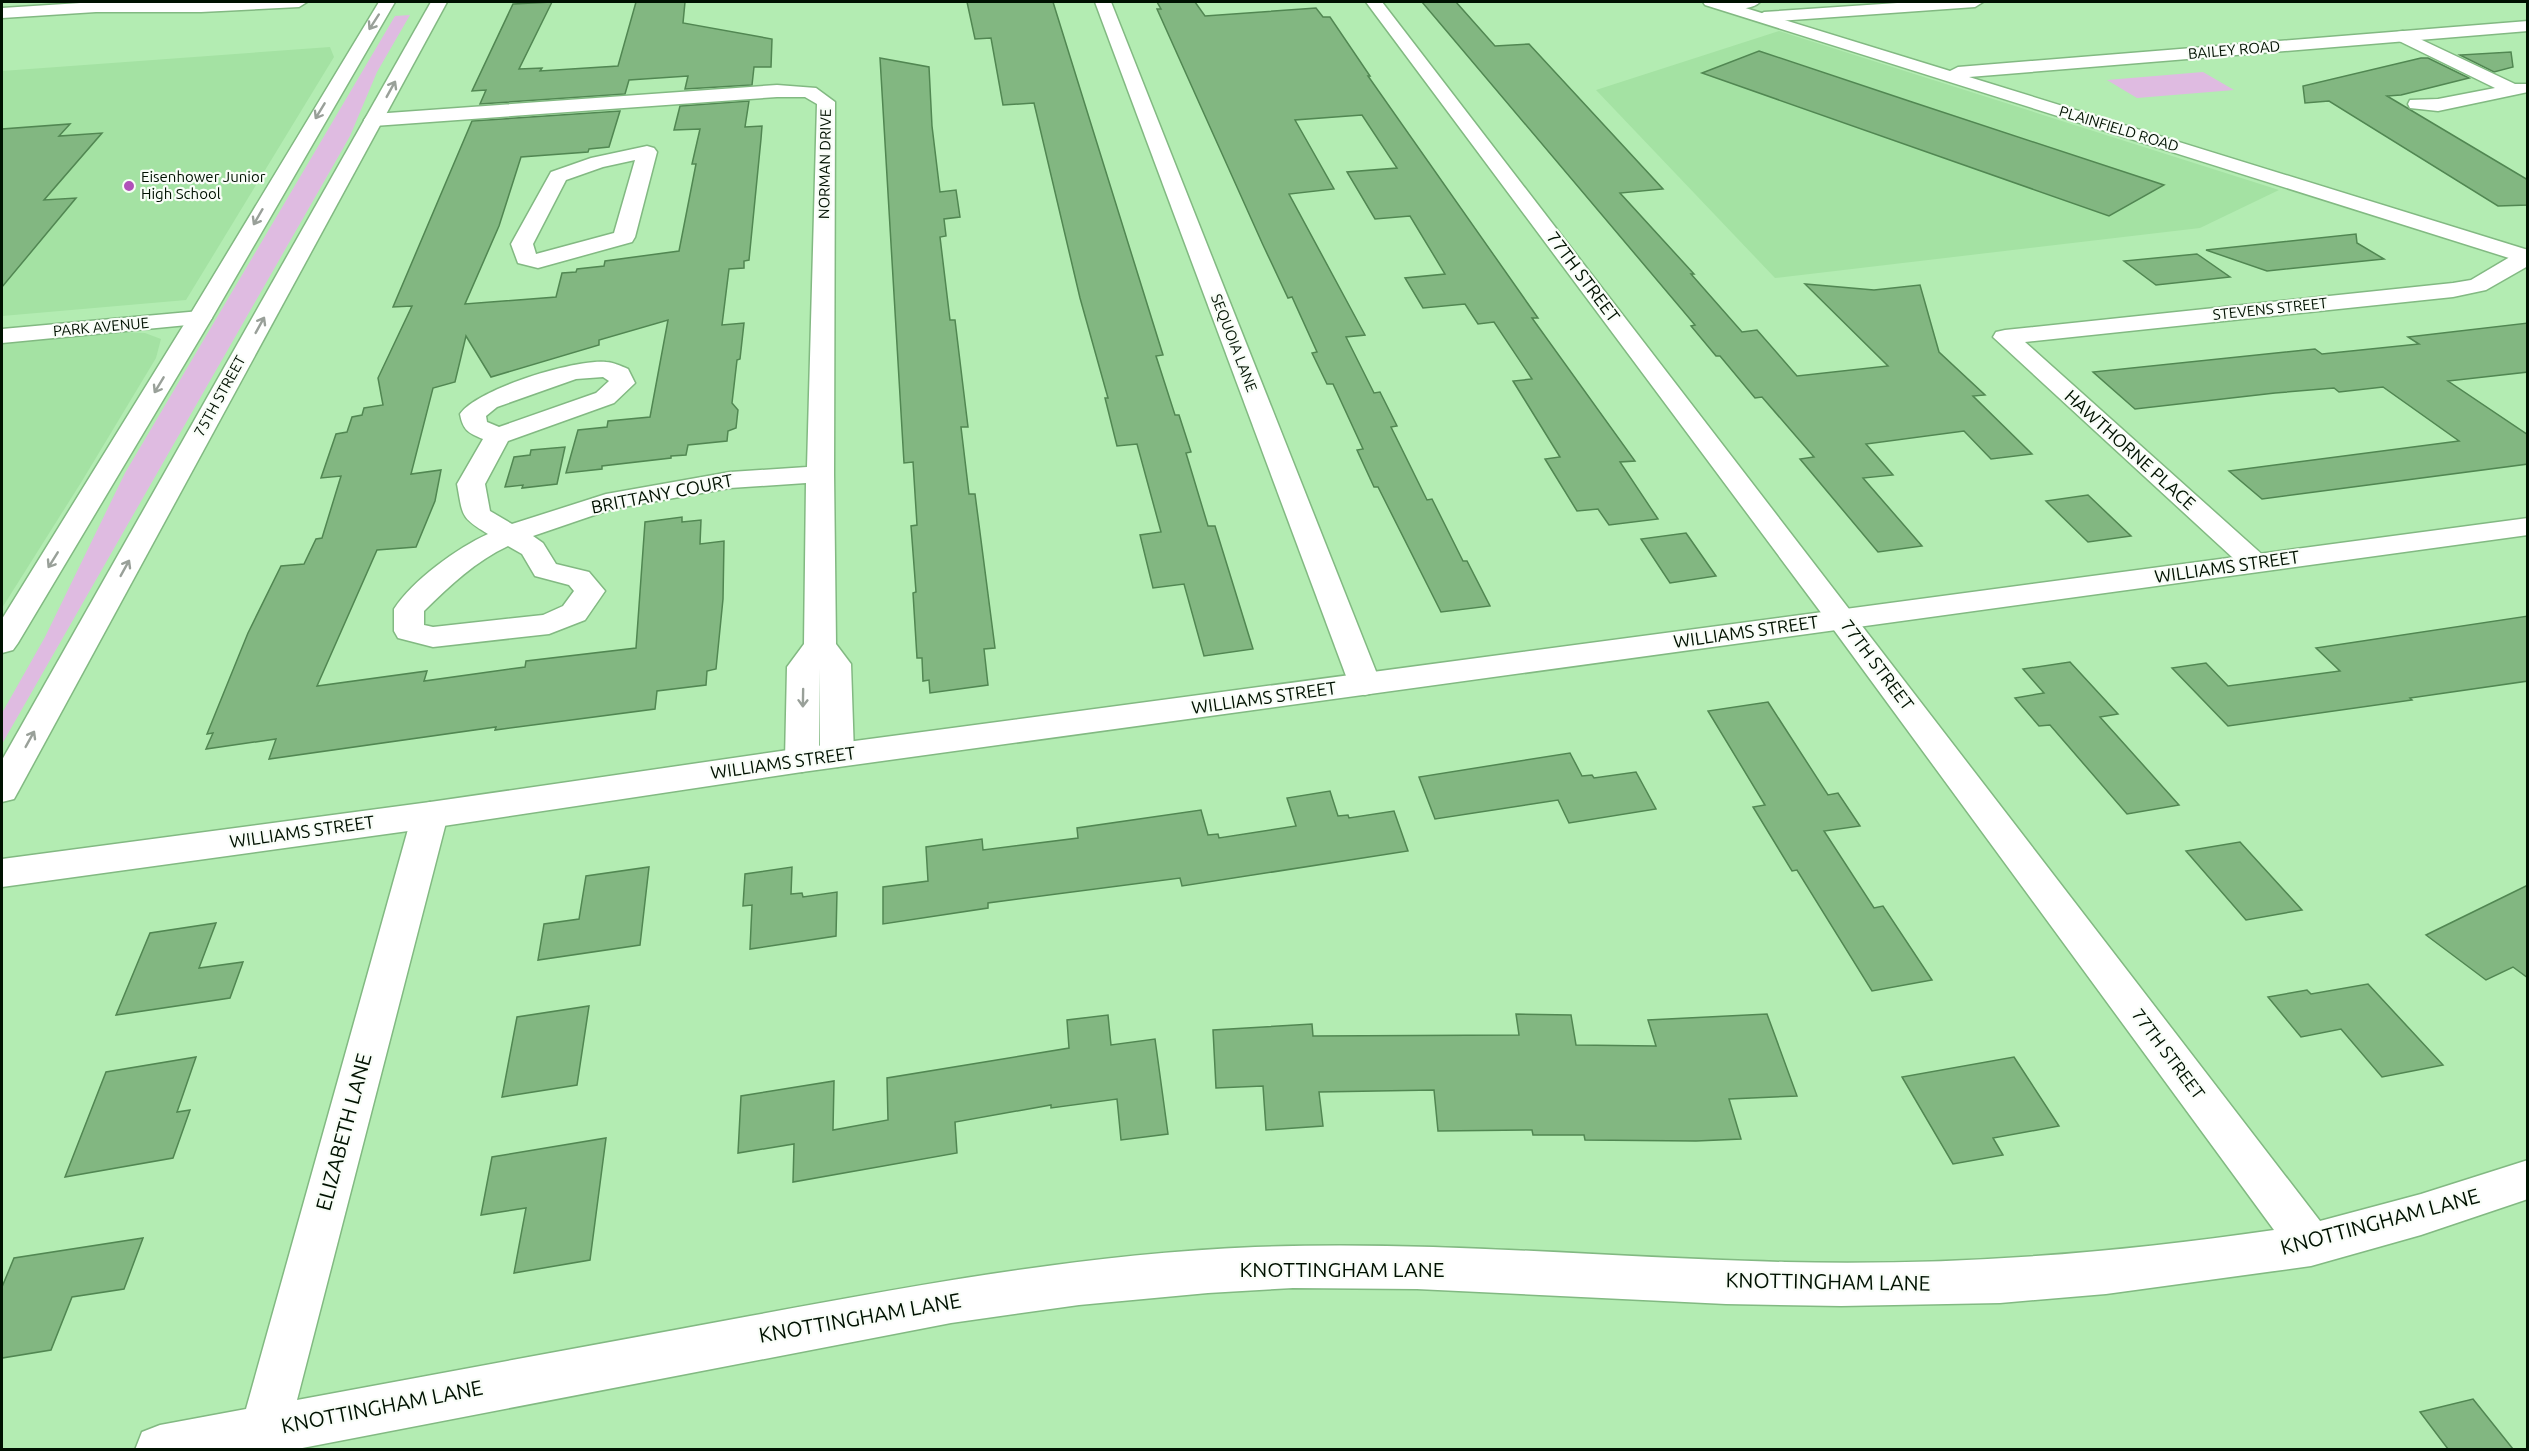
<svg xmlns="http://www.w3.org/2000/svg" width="2529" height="1451" font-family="Ubuntu,sans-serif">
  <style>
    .built { fill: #a4e2a3 }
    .green { fill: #dfbbe1 }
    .building { fill: #82b781; stroke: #518752; stroke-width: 1.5 }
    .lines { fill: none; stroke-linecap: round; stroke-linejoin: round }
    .street-casing { stroke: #82b982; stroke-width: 3 }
    .secondary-casing { stroke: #82b982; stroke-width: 3 }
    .street { fill: #fff; fill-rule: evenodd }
    .secondary { fill: #fff; fill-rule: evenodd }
    .oneway { stroke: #99a099 }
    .poi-dot { fill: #b151b9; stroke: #f8fdf7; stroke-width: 2 }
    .labels { text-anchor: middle; stroke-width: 4.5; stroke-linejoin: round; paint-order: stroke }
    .far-street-label { font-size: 15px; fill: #001101; stroke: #f8fdf7 }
    .far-poi-label { font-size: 15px; fill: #001101; stroke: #f8fdf7; text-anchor: start }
    .street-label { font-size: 18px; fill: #001101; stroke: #f8fdf7 }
    .near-street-label { font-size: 21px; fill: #001101; stroke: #f8fdf7 }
  </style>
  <rect width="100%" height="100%" fill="#b3ecb2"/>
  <g class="built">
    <path d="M1779,31L2279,190L2200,228L1775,278L1596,90Z"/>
    <path d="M330,47L334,57L186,300L2,316V71Z"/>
    <path d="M122,332L145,333L161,339L156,358L82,481L2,608V343Z"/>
  </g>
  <g class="green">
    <path d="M410,15L377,72L350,136L333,166L2,744V713L45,637L125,473L395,16Z"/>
    <path d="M2203,72L2234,90L2137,98L2107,80Z"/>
  </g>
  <g class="building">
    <path d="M552,2L519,69L542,68L540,71L618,66L636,2H685L683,23L772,39L771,67H754L752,85L685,89L688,76L629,80L625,94L480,104L486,90L472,91L513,4Z"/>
    <path d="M967,2H1053L1163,355L1156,356L1175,415H1179L1191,452L1186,453L1208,526H1215L1253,649L1204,656L1184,584L1153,588L1140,535L1161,532L1137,444L1117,446L1105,398H1108L1080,298L1034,103L1003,105L991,38L975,39Z"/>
    <path d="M1157,2H1195L1205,16L1316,8L1323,17H1330L1370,76H1368L1538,318H1532L1635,461L1620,462L1658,519L1609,525L1598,509L1577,511L1545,459L1560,457L1513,381L1532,379L1494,322L1478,324L1465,304L1423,308L1405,278L1445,274L1410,216L1375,219L1347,172L1397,168L1362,115L1295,120L1334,189L1289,194L1365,335L1346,337L1374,393L1380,392L1397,426L1391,427L1427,500L1432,499L1463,561H1467L1490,606L1441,612L1378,487H1374L1357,450L1363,449L1333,384H1327L1312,353L1317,352L1292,297L1288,298L1263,245L1157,9H1161Z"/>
    <path d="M1422,2H1456L1495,46L1529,44L1663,189L1620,193L1694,274H1691L1742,332L1757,330L1797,376L1888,366L1805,284L1874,290L1920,285L1939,352L1985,395L1973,396L2032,454L1991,459L1964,431L1866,444L1893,475L1863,478L1922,546L1878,552L1800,459L1814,457L1762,397L1755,398L1720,356H1716L1691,326L1695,325Z"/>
    <path d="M1759,51L1909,101L2164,185L2109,216L1702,73Z"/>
    <path d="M2511,52L2513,67L2494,72L2460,55Z"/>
    <path d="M880,58L929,67L932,126L940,192L956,190L960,217L944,219L946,236L940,237L950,320H955L962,378L968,427H961L969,494H975L995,648L984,649L988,685L930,693L929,680L923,681L922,658H917L913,593L916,592L911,526L917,525L913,462L904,463Z"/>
    <path d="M2421,58H2428L2469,78L2401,95L2387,96L2528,180V205L2498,206L2329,101L2305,103L2303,86Z"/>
    <path d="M749,101L745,127L762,126L761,139L749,260L744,261V268L729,269L722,325L744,323L740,359L737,360L732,403L738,410L736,428L728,431L727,441L688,445L686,455L671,456V458L602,466V469L566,473L578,430L607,427L608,421L650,417L668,320L599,340V345L491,377L466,336L455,382L433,388L411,474L441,470L435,501L416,547L377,550L317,686L427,671L424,681L525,667L526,661L636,648L645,522L682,517V522L701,520L700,544L724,541L723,599L716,669L707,671L706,685L657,691L655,709L495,730L496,727L269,759L276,739L206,749L213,733L207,734L248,633L281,566L304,564L316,539L322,538L341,476L321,478L336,434L347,432L352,417L362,415L364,408L383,405L378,378L412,306L393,307L472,121L620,111L609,147L589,149L588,152L521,157L499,226L465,304L556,297L562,273L576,272L577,269L604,266L605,261L679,251L696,164H692L700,129L674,130L680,106Z"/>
    <path d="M70,124L59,136L102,133L44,200L76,198L2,287V129Z"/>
    <path d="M2356,234L2357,243L2384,259L2267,271L2206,250Z"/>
    <path d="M2197,254L2230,277L2156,285L2124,261Z"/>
    <path d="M2528,323V372L2448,381L2528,435V464L2262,499L2229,471L2459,441L2383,387L2339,392L2334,388L2275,393L2135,409L2093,372L2315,349L2322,354L2419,344L2408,337Z"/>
    <path d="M565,447L557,484L522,488L523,485L505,487L514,457L530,455L531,450Z"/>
    <path d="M2088,495L2131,536L2088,542L2046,501Z"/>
    <path d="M1686,533L1716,576L1670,583L1641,539Z"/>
    <path d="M2528,616V681L2410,698L2412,700L2228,726L2172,668L2206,663L2228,686L2340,671L2316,648Z"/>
    <path d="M2070,662L2118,714L2100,717L2179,805L2127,814L2050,725L2039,726L2015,698L2044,693L2023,669Z"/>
    <path d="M1768,702L1828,795L1838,793L1860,826L1824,831L1874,908L1883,906L1932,980L1872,991L1797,870L1792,871L1753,807L1765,805L1708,711Z"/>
    <path d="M1570,753L1582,776L1592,775L1594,778L1636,772L1656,809L1569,823L1558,800L1435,819L1419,777Z"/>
    <path d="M1330,791L1338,816L1348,815L1349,818L1394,811L1408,851L1182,886L1180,878L988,903V908L883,924V887L928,881L926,847L982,839L983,850L1078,838L1077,828L1201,810L1208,835L1218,834L1219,838L1296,826L1287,798Z"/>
    <path d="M2240,842L2302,910L2246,920L2186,851Z"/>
    <path d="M649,867L640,945L538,960L544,924L579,919L586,876Z"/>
    <path d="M792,867L791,894L802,893L803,897L837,892L836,936L750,949L752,905L743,906L745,874Z"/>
    <path d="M2528,885V978L2513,967L2486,980L2426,935Z"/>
    <path d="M216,923L199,968L243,962L230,998L116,1015L150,933Z"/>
    <path d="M2368,984L2443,1065L2382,1077L2341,1029L2301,1037L2268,997L2307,990L2311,994Z"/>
    <path d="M589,1006L577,1085L502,1097L517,1017Z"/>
    <path d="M1516,1014L1571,1015L1576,1045L1656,1046L1648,1020L1767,1014L1797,1096L1729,1099L1741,1139L1696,1141L1585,1140L1584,1135H1533L1532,1130L1438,1131L1434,1090L1319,1092L1323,1126L1266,1130L1263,1086L1216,1088L1213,1030L1312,1024L1313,1036L1519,1035Z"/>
    <path d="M1108,1015L1111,1045L1155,1039L1168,1134L1121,1140L1117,1099L1051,1108V1105L955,1122L957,1153L793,1182L794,1144L738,1153L741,1096L834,1081L833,1130L888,1120L887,1078L1069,1048L1067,1020Z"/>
    <path d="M196,1057L177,1112L190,1110L173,1158L65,1177L106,1072Z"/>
    <path d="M2014,1057L2059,1126L1993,1138L2003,1155L1953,1164L1902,1077Z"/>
    <path d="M606,1138L590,1260L514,1273L526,1208L481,1215L492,1157Z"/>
    <path d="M143,1238L124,1289L72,1297L51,1350L2,1358V1287L14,1258Z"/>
    <path d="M2473,1399L2513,1449H2448L2420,1412Z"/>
  </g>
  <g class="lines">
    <g class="street-casing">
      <g id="street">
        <path d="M96,2H307L299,7L201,12H96L2,18V8Z"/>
        <path d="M1095,2H1111L1381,684L1376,692L1365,695L1354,692L1349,684Z"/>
        <path d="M1366,2H1382L2320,1221L2421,1194L2528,1160V1199L2421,1235L2311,1266L2106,1294L2000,1303L1841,1306L1726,1304L1417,1289L1293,1288L1208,1293L1079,1305L951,1323L292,1450H135L142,1432L160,1425L246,1409L412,815L418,806L430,802L442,806L448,815L297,1400C448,1372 599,1344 750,1316C917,1285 1084,1254 1255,1247C1432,1240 1608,1258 1785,1262C1949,1266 2111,1254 2274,1230L1831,626Z"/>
        <path d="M1713,2H1760C1752,11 1725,10 1713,7L1711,4Z"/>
        <path d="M1912,2H1983L1975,7L1764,22L1756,17L1764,12Z"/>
        <path d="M2403,31L2515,84H2527L2528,92L2438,111L2410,108L2408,104L2410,100L2438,99L2495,88L2397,40L2394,36L2397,32Z"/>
        <path d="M777,85L816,88L835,102L834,474L836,644L851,664L854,755L849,763L837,767L825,763L820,755L819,668V760L814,768L802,772L790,768L785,760L787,667L804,644L806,483L730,488L612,509L533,536L543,543L556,564L589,572L605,591L585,620L549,634L433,647L398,638L394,631V609C413,580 457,548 488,534C460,517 463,516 457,484L483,439C468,433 463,430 460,414C477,389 575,359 606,362C613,362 621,366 628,369L635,383L614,403L508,441L485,484L490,511L512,524L606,494L730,472L807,467L817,104L805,97H777L374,126L367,124L364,120L367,116L374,114ZM603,377L609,381L596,393L499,427L487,422L486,416L497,407L576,379ZM508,546L522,554L535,576L569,585L574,591L563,606L543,615L433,627L424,625V611C449,586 476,561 508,546Z"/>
        <path d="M647,146L654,148L657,152L635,237L632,242L538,268L518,263L511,244L551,172L591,158ZM635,160L614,233L536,254L533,244L566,180L603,167Z"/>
        <path d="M2528,249V266L2486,290L2453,297L2025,342L2265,557L2270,563L2265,569L2255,572L2245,569L1993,337L1996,332L2005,330L2453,283L2471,280L2520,251Z"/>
        <path d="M200,311L208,313L212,318L208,323L2,343V329Z"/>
      </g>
    </g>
    <g class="secondary-casing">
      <g id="secondary">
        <path d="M379,2H395L212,318L18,643L13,650L2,653V619L188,318Z"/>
        <path d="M431,2H447L19,790L14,799L2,802V760Z"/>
        <path d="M1703,2H1726L1950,71L1958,67L2528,21V31L1969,77L2528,250V264L1705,5Z"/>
        <path d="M2528,518V535L802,772L430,828L2,887V859L430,802L802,748Z"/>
      </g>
    </g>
    <use href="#street" class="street"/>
    <use href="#secondary" class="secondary"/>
  </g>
  <defs><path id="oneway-shaft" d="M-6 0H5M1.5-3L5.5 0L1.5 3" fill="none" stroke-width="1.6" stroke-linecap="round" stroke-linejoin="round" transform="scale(1.5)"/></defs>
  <g class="oneway">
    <use href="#oneway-shaft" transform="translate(374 22) rotate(123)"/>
    <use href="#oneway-shaft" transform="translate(391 89) rotate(-61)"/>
    <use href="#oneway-shaft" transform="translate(320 111) rotate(121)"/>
    <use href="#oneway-shaft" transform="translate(258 217) rotate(120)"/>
    <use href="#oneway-shaft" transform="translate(260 325) rotate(-61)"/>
    <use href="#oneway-shaft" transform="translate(159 385) rotate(121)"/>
    <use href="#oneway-shaft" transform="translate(53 560) rotate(122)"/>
    <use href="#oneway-shaft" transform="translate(125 568) rotate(-61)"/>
    <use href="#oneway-shaft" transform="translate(803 698) rotate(91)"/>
    <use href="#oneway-shaft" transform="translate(30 739) rotate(-61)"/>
  </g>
  <circle class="poi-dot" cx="129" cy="186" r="6"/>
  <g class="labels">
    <g class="far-street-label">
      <text transform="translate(2234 50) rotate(-5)" y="5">BAILEY ROAD</text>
      <text transform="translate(2119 129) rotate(17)" y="5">PLAINFIELD ROAD</text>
      <text transform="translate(825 164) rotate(-89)" y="5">NORMAN DRIVE</text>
      <text transform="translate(2270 309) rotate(-6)" y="5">STEVENS STREET</text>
      <text transform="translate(101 327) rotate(-5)" y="5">PARK AVENUE</text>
      <text transform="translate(1234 343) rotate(69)" y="5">SEQUOIA LANE</text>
      <text transform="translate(220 396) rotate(-61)" y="5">75TH STREET</text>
    </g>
    <g class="far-poi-label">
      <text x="141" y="182">Eisenhower Junior<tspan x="141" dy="17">High School</tspan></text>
    </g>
    <g class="street-label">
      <text transform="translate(1583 277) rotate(53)" y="6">77TH STREET</text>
      <text transform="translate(2130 450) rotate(42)" y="6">HAWTHORNE PLACE</text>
      <text transform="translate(662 494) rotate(-11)" y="6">BRITTANY COURT</text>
      <text transform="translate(2227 567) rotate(-8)" y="6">WILLIAMS STREET</text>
      <text transform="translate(1746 632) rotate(-8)" y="6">WILLIAMS STREET</text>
      <text transform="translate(1877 665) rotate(53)" y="6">77TH STREET</text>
      <text transform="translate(1264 698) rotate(-8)" y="6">WILLIAMS STREET</text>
      <text transform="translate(783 763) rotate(-8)" y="6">WILLIAMS STREET</text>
      <text transform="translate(302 832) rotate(-8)" y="6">WILLIAMS STREET</text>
      <text transform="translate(2168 1054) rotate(53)" y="6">77TH STREET</text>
    </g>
    <g class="near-street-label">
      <text transform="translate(344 1132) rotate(-75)" y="7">ELIZABETH LANE</text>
      <text transform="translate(2380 1222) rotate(-15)" y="7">KNOTTINGHAM LANE</text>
      <text x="1342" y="1277">KNOTTINGHAM LANE</text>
      <text transform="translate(1828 1282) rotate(1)" y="7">KNOTTINGHAM LANE</text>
      <text transform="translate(860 1318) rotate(-10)" y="7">KNOTTINGHAM LANE</text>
      <text transform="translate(382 1407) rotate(-11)" y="7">KNOTTINGHAM LANE</text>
    </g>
  </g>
  <rect width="2529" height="1451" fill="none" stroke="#001101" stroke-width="6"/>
</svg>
